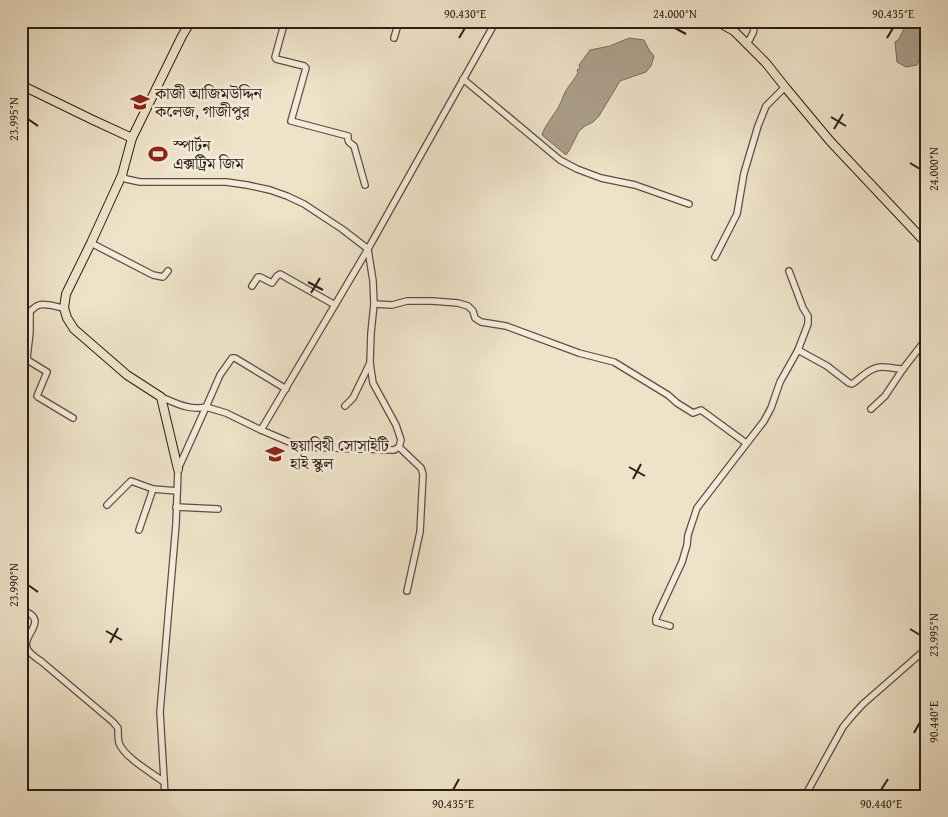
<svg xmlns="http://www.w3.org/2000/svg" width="948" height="817" font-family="'Gentium Book Plus','Noto Serif Bengali',serif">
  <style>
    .water { fill: #ac9f8c; stroke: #796b5d }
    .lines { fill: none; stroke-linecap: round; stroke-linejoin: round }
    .minor-casing { stroke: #5c4e43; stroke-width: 8 }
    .major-casing { stroke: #2c1d17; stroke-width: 10 }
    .minor { stroke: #f4ecdb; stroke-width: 5.5 }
    .major { stroke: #eee2c8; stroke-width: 8 }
    .ticks { fill: none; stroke: #2c1d17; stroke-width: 2 }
    .labels { text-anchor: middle; stroke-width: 5; stroke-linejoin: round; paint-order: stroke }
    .poi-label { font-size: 16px; fill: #2c1d17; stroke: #f4ecdb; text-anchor: start }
    .neatline { fill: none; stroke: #2c1d17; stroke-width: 2 }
    .ticks-label { font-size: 12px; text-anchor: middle; fill: #2c1d17 }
  </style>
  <rect width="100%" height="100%" fill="#eee2c8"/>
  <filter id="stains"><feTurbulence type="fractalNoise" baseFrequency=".004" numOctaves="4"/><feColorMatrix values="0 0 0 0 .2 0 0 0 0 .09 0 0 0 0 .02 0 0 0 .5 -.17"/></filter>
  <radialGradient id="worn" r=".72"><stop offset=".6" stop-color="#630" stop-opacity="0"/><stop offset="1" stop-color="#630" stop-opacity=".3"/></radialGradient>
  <g class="water">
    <path d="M905,21H927V36L925,37L923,52L917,65L906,67L897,62L895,42L899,39L905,27L903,23Z"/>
    <path d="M629,38L644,40L649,50L654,56L651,66L646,72L620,81L599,116L593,122L585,126L579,131L570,149L566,155L542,135C543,129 554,114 558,108C562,101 564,92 569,86C572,82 575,78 578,73L577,70L580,68L579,65L590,50L610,46Z"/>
  </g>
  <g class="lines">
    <g class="minor-casing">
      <g id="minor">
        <path d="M278,21L282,24L283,28L275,57L276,59L304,66L306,68L291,121L348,136C347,142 350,143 354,146L365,185"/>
        <path d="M394,38L399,21"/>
        <path d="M747,44L753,33L756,21"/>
        <path d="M463,79L560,160L577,169L601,178L635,185L689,204"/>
        <path d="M122,175L126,179L140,182H226L247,185L270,190L287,196L304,204L342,229L368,249L373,281L374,304L371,333L370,363L373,383L396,425L401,440L399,447L394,450L301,447L261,430"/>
        <path d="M91,243L153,275L163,277L168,271"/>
        <path d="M715,257L737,214L744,173L758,126L766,106L785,87"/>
        <path d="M252,286L258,277H260L272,283L277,276L280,274L335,305"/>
        <path d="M374,304L392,305L407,301H432L458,303L468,306L473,311L475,318L481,322L506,326L579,353L614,362L668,395L677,403L693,413L701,410L746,443"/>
        <path d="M30,312V332L27,358L29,361L47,372L37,396L38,397L73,418"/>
        <path d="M21,313C32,314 31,308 39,305C46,303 57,307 64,308"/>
        <path d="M798,350L827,366L849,383L852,384C861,378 870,367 882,367C889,367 896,369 903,369"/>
        <path d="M161,397C176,403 190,411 206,407L220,375L232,358H235L286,389"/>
        <path d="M345,406L353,398L370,363"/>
        <path d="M871,409L885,396L903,369L927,338"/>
        <path d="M399,447L421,468L423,474L420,532L407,591"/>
        <path d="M107,505L131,481L153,489L177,491"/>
        <path d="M176,507L218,509"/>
        <path d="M139,530L153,489"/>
        <path d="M21,609C52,621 21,634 27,648C29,654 37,658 42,662L113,722L118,728C118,733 118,739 119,743C124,757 152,773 164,782"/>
        <path d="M670,626L656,622V618L682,562L687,545L688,535L697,508L764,421L771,408L780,382L798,350L808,324V316L803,308L789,271"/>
        <path d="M165,796L160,712L176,524L178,469L206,407L226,413L261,430L368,249L496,21"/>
        <path d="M805,796L843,727L852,716L863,704L927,648"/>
      </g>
    </g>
    <g class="major-casing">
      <g id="major">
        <path d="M716,21L734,31L766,63L785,87L830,141L927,244"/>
        <path d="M21,85L93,120L132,138"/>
        <path d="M178,469L161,397L127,375L74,329L67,318L64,308L66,294L91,243L122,175L132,138L182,36L191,21"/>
      </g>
    </g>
    <use href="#minor" class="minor"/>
    <use href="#major" class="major"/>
  </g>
  <path class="ticks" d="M675,28L686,34M459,38L465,28M887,38L893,28M831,117L846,126M28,119L38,126M834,129L843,114M910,163L920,169M308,282L323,290M311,293L320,278M629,467L645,476M633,479L641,464M28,585L38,592M910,629L920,635M106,631L122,640M110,643L118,628M914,733L920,722M453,790L459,779M881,790L888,779"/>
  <defs>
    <g id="university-bare" transform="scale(1.5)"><path d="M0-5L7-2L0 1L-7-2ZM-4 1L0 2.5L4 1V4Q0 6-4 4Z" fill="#8f2418" stroke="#f4ecdb" stroke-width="2.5" paint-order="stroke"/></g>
    <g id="stadium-bare" transform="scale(1.5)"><path d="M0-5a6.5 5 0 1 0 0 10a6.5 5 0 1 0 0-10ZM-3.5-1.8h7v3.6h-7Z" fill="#8f2418" stroke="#f4ecdb" stroke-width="2.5" paint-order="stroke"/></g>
    <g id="school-bare" transform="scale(1.5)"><path d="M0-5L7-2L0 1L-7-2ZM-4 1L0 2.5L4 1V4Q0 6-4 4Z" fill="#8f2418" stroke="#f4ecdb" stroke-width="2.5" paint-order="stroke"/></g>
  </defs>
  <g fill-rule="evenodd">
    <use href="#university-bare" x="140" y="102"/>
    <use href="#stadium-bare" x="158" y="154"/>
    <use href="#school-bare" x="275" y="454"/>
  </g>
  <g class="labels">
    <g class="poi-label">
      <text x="155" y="99">কাজী আজিমউদ্দিন<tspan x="155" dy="18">কলেজ, গাজীপুর</tspan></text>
      <text x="173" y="151">স্পার্টন<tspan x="173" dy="18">এক্সট্রিম জিম</tspan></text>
      <text x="290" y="451">ছয়াবিথী সোসাইটি<tspan x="290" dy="18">হাই স্কুল</tspan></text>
    </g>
  </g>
  <rect width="948" height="817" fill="none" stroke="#eee2c8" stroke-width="55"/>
  <rect x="28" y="28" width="892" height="762" class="neatline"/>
  <g class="ticks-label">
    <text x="465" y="18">90.430°E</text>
    <text x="675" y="18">24.000°N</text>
    <text x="893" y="18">90.435°E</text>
    <text transform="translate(14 119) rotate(-90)" y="4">23.995°N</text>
    <text transform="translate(934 169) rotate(-90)" y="4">24.000°N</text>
    <text transform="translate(14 585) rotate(-90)" y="4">23.990°N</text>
    <text transform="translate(934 635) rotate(-90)" y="4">23.995°N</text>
    <text transform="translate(934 722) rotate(-90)" y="4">90.440°E</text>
    <text x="453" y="808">90.435°E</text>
    <text x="881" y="808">90.440°E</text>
  </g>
  <rect width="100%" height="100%" filter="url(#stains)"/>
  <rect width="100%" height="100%" fill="url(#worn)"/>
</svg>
